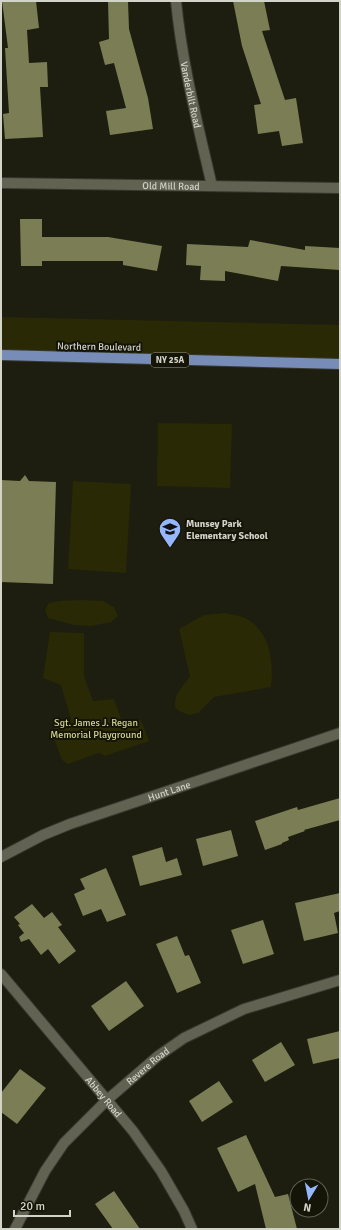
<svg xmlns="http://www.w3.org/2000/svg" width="341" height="1230" font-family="Signika,sans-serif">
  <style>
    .green { fill: #292905 }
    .building { fill: #7b7d55 }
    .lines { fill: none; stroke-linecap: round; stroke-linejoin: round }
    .street-casing { stroke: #383930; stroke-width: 12 }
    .primary-casing { stroke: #383930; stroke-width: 12 }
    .street { stroke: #616251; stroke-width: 10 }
    .primary { stroke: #778cb6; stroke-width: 10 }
    .labels { text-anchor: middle; stroke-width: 4; stroke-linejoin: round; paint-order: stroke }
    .shield { fill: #141407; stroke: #999a8f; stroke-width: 1 }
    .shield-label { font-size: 9px; font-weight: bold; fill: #d2d3c9 }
    .street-label { font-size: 10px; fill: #d2d3c9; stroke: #141407 }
    .poi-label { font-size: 10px; font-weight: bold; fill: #d2d3c9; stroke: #141407; text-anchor: start }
    .park-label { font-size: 10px; fill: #d0d38f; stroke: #141407 }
  </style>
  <rect width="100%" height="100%" fill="#1d1e0f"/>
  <g class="green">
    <path d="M1,317L340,325V364L1,355Z"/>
    <path d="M158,423L232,424L230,488L157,486Z"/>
    <path d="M73,481L131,484L126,573L68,569Z"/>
    <path d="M81,600L103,601L114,607L118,616L111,622L91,626L74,625L48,618L45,610L49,603L59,601Z"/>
    <path d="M225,613C230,614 237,615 243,617C270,629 274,661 271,687L214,697L198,713L189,715L179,711L175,707V702L177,694L190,676L179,629L204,615Z"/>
    <path d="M50,632L84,633V676L93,701L114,699L122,722L141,720L149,741L105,756L99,753L68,764L62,760L52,733L56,725L71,719L61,685L43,678Z"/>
  </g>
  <g class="building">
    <path d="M2,1H36L39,28L27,30L29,63L47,62L48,87H40L43,137L5,139L3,114L9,113L5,48H8Z"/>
    <path d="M108,1H128L129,29L148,98L153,129L110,135L106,111L126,108L114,63L105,65L99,42L109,39Z"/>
    <path d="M233,1H264L270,30L262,31L285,100L296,98L303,143L282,146L279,131L258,134L254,105L261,104L242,46Z"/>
    <path d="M20,219H42V237H108L162,246L157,271L123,265V261H42V266H21Z"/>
    <path d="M250,240L305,250V246L340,248V270L281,266L278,281L225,271V281L200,280L201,266L186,265L187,244L248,247Z"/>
    <path d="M25,475L29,481L56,482L53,584L1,582V480L20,481Z"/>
    <path d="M340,798V820L304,830L305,831L288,837L289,840L282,843V844L265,850L255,821L297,807L298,810Z"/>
    <path d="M231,830L238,856L203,866L196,839Z"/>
    <path d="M162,847L166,862L177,858L182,875L140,886L132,856Z"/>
    <path d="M106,868L126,915L107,922L101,909L83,916L74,894L85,889L80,879Z"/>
    <path d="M340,893V911L334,913L338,933L304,941L295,903Z"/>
    <path d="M32,904L44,918L52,912L62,925L58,927L76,951L59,964L48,949L41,955L29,939L21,942L19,937L24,933L18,925L20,924L14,917Z"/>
    <path d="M263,920L274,954L243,964L231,930Z"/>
    <path d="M177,936L185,956L189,955L201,983L177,993L156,944Z"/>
    <path d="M126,981L144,1006L109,1031L91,1006Z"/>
    <path d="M340,1031V1058L313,1064L307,1039Z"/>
    <path d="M281,1042L295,1065L265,1082L252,1060Z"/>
    <path d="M20,1069L46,1088L17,1124L1,1112V1093Z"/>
    <path d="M219,1081L233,1102L202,1122L189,1101Z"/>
    <path d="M246,1135L275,1197L288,1194L297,1229H266L255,1184L238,1192L217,1148Z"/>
    <path d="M114,1191L140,1229H113L95,1204Z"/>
  </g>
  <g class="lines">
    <g class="street-casing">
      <g id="street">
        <path id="s1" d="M176,1C182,64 198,125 212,186"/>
        <path id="s2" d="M1,183L340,188"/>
        <path id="s3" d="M1,857L43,835L70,824L340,733"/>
        <path id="s4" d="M1,974L133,1131L161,1171L184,1211L192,1229"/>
        <path id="s5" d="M15,1229L45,1171L64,1143L107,1100L158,1056L184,1038L244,1009L340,980"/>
      </g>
    </g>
    <g class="primary-casing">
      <path id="primary" d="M1,355L340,364"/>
    </g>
    <use href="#street" class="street"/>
    <use href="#primary" class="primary"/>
  </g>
  <defs>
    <g id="school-pin" transform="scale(1.15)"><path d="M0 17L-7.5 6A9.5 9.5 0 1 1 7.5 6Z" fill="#96b6fd" stroke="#141407"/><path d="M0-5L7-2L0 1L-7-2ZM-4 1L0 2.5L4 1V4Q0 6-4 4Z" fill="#111"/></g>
  </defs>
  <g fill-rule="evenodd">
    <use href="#school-pin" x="170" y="529"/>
  </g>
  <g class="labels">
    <rect class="shield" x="151" y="353" width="38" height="14" rx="3"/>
    <g class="shield-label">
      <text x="170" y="363">NY 25A</text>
    </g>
    <g class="street-label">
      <text dy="4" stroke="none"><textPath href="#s1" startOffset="95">Vanderbilt Road</textPath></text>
      <text dy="4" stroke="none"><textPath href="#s2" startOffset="170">Old Mill Road</textPath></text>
      <text transform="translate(99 346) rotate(1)" y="4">Northern Boulevard</text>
      <text dy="4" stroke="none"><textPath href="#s3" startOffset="181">Hunt Lane</textPath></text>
      <text dy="4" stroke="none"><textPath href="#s5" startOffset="213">Revere Road</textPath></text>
      <text dy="4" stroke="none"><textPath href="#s4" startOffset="160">Abbey Road</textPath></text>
    </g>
    <g class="poi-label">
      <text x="186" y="527">Munsey Park<tspan x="186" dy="12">Elementary School</tspan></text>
    </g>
    <g class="park-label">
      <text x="96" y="726">Sgt. James J. Regan<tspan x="96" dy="12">Memorial Playground</tspan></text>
    </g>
  </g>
  <rect width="341" height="1230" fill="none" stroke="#d2d3c9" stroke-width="4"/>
  <g transform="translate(309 1198) rotate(190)"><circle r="19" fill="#141407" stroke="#606055"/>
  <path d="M0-3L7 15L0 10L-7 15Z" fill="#96b6fd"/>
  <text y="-6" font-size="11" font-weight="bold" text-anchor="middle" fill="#d2d3c9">N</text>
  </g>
  <path d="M14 1210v6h56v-6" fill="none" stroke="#d2d3c9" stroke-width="2"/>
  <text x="20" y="1210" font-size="12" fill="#d2d3c9" stroke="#141407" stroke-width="3" paint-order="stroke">20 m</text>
</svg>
